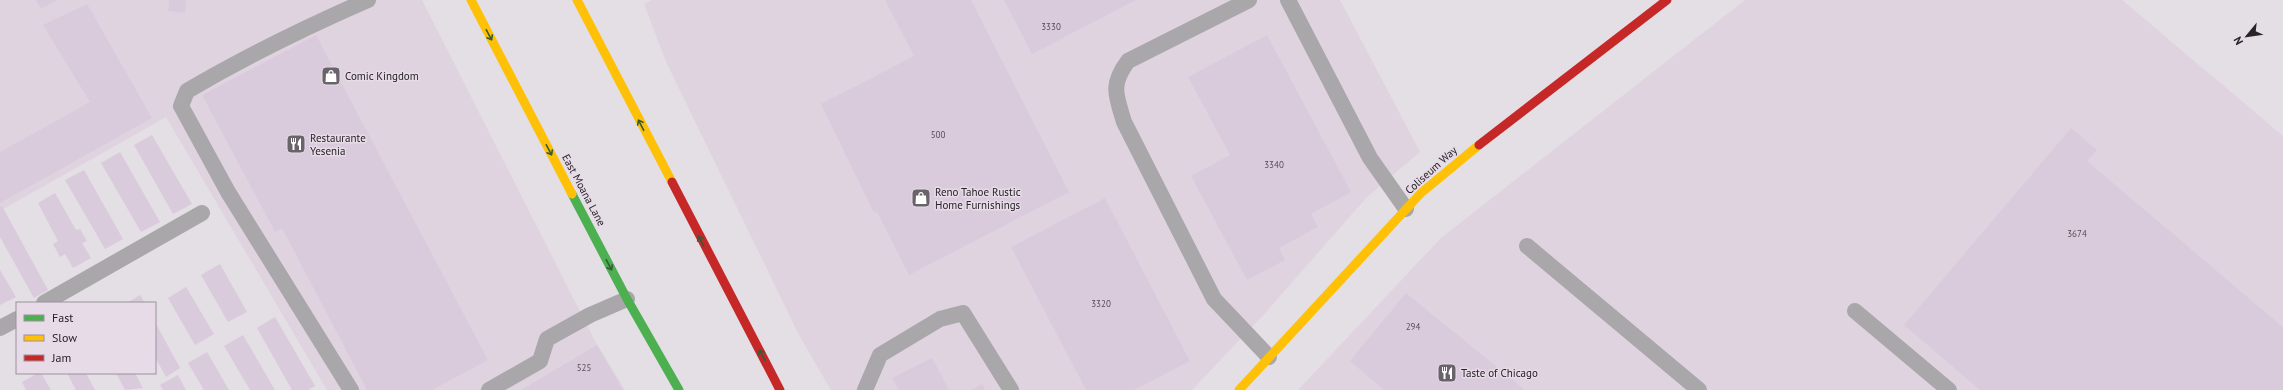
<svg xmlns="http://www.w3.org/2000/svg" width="2283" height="390" font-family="'PT Sans',sans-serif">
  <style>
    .built { fill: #dfd3e0 }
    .building { fill: #dacbdc }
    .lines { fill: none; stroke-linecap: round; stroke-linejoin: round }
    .lane { stroke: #a9a7aa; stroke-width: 16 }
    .fast { stroke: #4caf50; stroke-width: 9 }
    .slow { stroke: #ffc107; stroke-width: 9 }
    .jam { stroke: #c62828; stroke-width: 9 }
    .oneway { stroke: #365b37 }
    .labels { text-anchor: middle; stroke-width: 3; stroke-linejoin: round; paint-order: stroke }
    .number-label { font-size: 9px; fill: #544d54 }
    .poi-label { font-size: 11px; fill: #272327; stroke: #e7dbe8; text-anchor: start }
    .street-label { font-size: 11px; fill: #272327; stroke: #e7dbe8 }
  </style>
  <rect width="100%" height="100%" fill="#e4dee5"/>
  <g class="built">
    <path d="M0,0H422L595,341L625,390H327L166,117L0,211Z"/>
    <path d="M651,0H1340L1420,152L1367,197L1267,311L1192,390H831L800,337L667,64L644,4Z"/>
    <path d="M1745,0H2122L2283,136V390H1298L1441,238Z"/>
  </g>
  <g class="building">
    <path d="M36,0H58L41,9Z"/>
    <path d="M169,0H186L185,13L168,11Z"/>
    <path d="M885,0H971L1069,192L909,275L877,212L874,213L821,104L914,56Z"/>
    <path d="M1004,0H1136L1032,54Z"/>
    <path d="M87,4L152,118L0,203V152L90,102L43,25Z"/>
    <path d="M316,35L488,360L432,390H367L282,228L275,232L202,95Z"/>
    <path d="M1267,35L1351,192L1311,214L1318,227L1279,248L1285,260L1247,280L1191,176L1230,155L1188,77Z"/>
    <path d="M2071,128L2097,150L2087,161L2283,327V390H1980L1904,325Z"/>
    <path d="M152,135L192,204L173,214L134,145Z"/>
    <path d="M120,152L160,222L141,232L101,163Z"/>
    <path d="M84,170L123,239L105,249L65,180Z"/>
    <path d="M55,193L76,230L80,229L87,241L82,243L91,258L73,268L65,254L60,257L53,244L58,241L38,203Z"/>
    <path d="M1105,198L1190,361L1134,390H1086L1011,247Z"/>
    <path d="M2,206L48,290L34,298L0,237V207Z"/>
    <path d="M220,264L247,312L228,322L201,275Z"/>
    <path d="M0,270L16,297L0,305Z"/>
    <path d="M186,287L214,334L195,345L168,298Z"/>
    <path d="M1406,293L1525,390H1384L1350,361Z"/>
    <path d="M140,295L145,303H127Z"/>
    <path d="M275,317L315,386L308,390H292L257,328Z"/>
    <path d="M155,322L180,368L166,377L155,357Z"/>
    <path d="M243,335L275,390H250L224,346Z"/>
    <path d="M597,345L623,390H521Z"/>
    <path d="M207,352L229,390H204L188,363Z"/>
    <path d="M932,358L949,390H899L892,378Z"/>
    <path d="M38,373H41L51,390H26L22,382Z"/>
    <path d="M67,373H86L95,390H76Z"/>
    <path d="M116,373H135L143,388L125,390Z"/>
    <path d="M178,375L186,390H163L160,385Z"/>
    <path d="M982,384L985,390H971Z"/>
  </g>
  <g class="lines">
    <g class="lane">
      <path d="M1249,0L1128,61C1110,85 1116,95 1124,122L1214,299L1269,357"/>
      <path d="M1288,0L1370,158L1406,209"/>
      <path d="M1527,246L1699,390"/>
      <path d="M44,303L202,213"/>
      <path d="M1855,311L1949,390"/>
      <path d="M0,328L17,319"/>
      <path d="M351,390L228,192L181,106L187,91C245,57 306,27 368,0"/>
      <path d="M489,390L540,361L547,339L590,315L627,299"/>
      <path d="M865,390L880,355L940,319L963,313L1011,390"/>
    </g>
    <path class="fast" d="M572,194L627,299L679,390"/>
    <g class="slow">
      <path d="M471,0L572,194"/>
      <path d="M577,0L672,182"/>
      <path d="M1239,390L1421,193L1479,145"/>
    </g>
    <g class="jam">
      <path d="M1479,145L1667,0"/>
      <path d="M672,182L780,390"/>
    </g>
  </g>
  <defs><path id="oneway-shaft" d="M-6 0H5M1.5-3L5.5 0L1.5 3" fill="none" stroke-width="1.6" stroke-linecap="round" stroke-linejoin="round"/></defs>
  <g class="oneway">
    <use href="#oneway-shaft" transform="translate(489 35) rotate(62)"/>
    <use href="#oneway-shaft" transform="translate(641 125) rotate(-117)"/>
    <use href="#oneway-shaft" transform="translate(549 150) rotate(62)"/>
    <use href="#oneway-shaft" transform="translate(701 241) rotate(-117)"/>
    <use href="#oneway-shaft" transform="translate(609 265) rotate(62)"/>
    <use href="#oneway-shaft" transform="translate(762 355) rotate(-119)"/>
  </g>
  <defs>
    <g id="shop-square" transform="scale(1)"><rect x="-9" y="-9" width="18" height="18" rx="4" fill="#69646a" stroke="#e7dbe8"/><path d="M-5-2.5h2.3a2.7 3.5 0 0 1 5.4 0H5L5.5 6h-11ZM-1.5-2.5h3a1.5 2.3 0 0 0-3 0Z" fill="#fff"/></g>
    <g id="restaurant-square" transform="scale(1)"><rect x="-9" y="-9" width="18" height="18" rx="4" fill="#69646a" stroke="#e7dbe8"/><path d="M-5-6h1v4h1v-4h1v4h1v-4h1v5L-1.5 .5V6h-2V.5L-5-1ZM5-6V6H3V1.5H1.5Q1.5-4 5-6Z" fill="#fff"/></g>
  </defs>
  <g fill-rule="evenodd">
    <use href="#shop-square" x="331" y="76"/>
    <use href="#restaurant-square" x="296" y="144"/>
    <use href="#shop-square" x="921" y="198"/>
    <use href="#restaurant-square" x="1447" y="373"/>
  </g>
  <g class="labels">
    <g class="number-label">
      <text x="1051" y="30">3330</text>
      <text x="938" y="138">500</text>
      <text x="1274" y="168">3340</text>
      <text x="2077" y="237">3674</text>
      <text x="1101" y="307">3320</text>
      <text x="1413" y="330">294</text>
      <text x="584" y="371">525</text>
    </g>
    <g class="poi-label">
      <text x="345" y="80">Comic Kingdom</text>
      <text x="310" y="142">Restaurante<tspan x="310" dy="13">Yesenia</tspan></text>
      <text x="935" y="196">Reno Tahoe Rustic<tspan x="935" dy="13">Home Furnishings</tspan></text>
      <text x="1461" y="377">Taste of Chicago</text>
    </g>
    <g class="street-label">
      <text transform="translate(1431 170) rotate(-42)" y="4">Coliseum Way</text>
      <text transform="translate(584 190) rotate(62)" y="4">East Moana Lane</text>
    </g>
  </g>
  <rect x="16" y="302" width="140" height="72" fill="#e7dbe8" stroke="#9a919b"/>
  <rect x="24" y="315" width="20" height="6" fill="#4caf50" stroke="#9a919b"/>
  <text x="52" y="322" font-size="12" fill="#272327">Fast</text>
  <rect x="24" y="335" width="20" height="6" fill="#ffc107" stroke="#9a919b"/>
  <text x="52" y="342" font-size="12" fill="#272327">Slow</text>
  <rect x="24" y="355" width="20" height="6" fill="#c62828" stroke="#9a919b"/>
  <text x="52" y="362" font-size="12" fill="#272327">Jam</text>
  <g transform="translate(2247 36) rotate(241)" stroke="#e7dbe8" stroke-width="3" paint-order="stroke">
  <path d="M0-3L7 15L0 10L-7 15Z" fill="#272327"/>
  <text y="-6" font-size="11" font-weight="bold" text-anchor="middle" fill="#272327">N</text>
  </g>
</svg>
